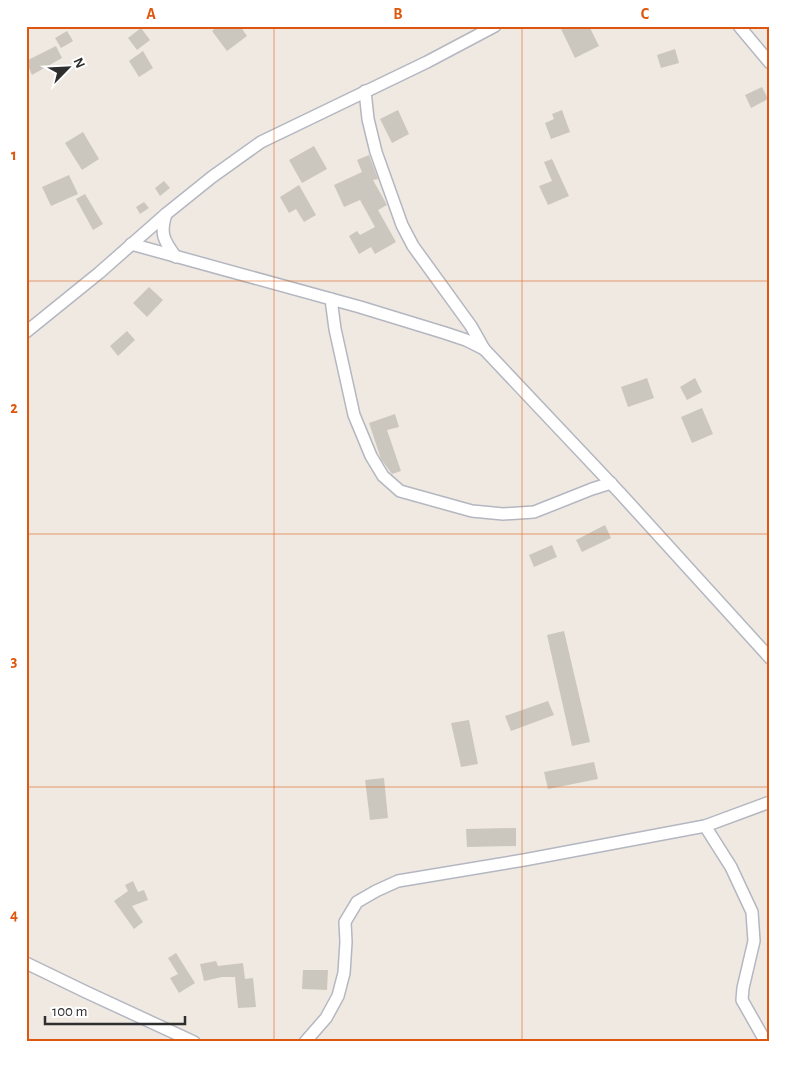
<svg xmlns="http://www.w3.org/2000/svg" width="796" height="1068" font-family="'Alegreya Sans',sans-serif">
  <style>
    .building { fill: #cbc7bf }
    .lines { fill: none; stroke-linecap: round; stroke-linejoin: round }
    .minor-casing { stroke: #b4b7c1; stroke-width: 14 }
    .minor { stroke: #fff; stroke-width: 11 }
    .grid { fill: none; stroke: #df570e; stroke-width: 1; stroke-opacity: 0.55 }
    .neatline { fill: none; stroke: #df570e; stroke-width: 2 }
    .grid-label { font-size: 16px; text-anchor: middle; font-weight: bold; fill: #df570e }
  </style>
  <rect width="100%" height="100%" fill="#efe9e1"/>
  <g class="building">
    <path d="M218,26H240L247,36L227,51L212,31Z"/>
    <path d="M566,26H589L599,46L575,58L561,29Z"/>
    <path d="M141,28L150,40L137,50L128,38Z"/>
    <path d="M67,31L73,41L61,48L55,38Z"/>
    <path d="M56,46L62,58L32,75L26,61Z"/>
    <path d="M675,49L679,63L661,68L657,55Z"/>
    <path d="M143,51L153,68L139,77L129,61Z"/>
    <path d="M762,87L768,99L751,108L745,95Z"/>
    <path d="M398,110L409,134L392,143L380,119Z"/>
    <path d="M562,110L570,132L551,139L545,123L554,119L552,114Z"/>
    <path d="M83,132L99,159L82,170L65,143Z"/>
    <path d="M314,146L327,169L302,183L289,160Z"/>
    <path d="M369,155L378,179L373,180L387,205L378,210L396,242L375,254L371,247L359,254L349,236L357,231L360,235L375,227L360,200L344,207L334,185L362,172L357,160Z"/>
    <path d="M552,159L569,196L548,205L539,186L552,181L544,162Z"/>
    <path d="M69,175L78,194L51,206L42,187Z"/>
    <path d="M164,181L170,188L160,196L155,188Z"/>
    <path d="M299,185L316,215L304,222L296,209L289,213L280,197Z"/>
    <path d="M85,194L103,224L93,230L76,199Z"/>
    <path d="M144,202L149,208L140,214L136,207Z"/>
    <path d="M149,287L163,300L147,317L133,303Z"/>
    <path d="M127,331L135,340L118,356L110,346Z"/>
    <path d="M647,378L654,398L628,407L621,387Z"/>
    <path d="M695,378L702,392L687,400L680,387Z"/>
    <path d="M702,408L713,434L692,443L681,417Z"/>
    <path d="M395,414L399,427L387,430L401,471L392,474L381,459L369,423Z"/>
    <path d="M605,525L611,538L582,552L576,540Z"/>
    <path d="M552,545L557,557L534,567L529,555Z"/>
    <path d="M564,631L590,742L572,746L547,635Z"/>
    <path d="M548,701L554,715L511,731L505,716Z"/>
    <path d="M469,720L478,764L461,767L451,723Z"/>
    <path d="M594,762L598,779L548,789L544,772Z"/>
    <path d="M384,778L388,818L370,820L365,780Z"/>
    <path d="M516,828V846L467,847L466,829Z"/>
    <path d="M133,881L138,892L144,890L148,900L132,906L143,922L134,929L114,901L128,891L125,885Z"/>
    <path d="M176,953L195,983L179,993L170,978L178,974L168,958Z"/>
    <path d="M216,961L218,966L243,963L245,979L253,978L256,1007L238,1008L235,977H222L204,981L200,964Z"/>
    <path d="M303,970H328L327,990L302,989Z"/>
  </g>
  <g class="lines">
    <g class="minor-casing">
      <g id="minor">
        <path d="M739,26L770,63"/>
        <path d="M365,91L368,119L376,152L402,225L413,246L471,326L484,349"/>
        <path d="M166,214C160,233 163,240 176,257"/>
        <path d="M131,244L360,307L445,333L466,340L484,349L620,493L770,658"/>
        <path d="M331,299L335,329L354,415L371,456L383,476L400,491L472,511L503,514L534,512L592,489L611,483"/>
        <path d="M26,332L99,273L166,214L212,177L261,142L427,62L495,26"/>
        <path d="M705,826L731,867L752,912L754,941L743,988L742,1000L763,1037L764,1042"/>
        <path d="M26,963L86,992L194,1042"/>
        <path d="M305,1042L326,1018L338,996L344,973L346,942L345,922L357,902L376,891L398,881L524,860L705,826L770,802"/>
      </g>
    </g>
    <use href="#minor" class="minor"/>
  </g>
  <path class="grid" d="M274,26V1042M522,26V1042M26,281H770M26,534H770M26,787H770"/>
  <rect width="796" height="1068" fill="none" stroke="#ffffff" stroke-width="55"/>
  <g transform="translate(68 68) rotate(66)" stroke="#ffffff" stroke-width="4" paint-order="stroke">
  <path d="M0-4L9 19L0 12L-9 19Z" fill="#2e2e2e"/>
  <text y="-8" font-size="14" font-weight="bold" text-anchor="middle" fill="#2e2e2e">N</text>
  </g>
  <path d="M45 1016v8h140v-8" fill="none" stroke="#2e2e2e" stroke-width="2.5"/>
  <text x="52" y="1016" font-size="15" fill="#2e2e2e" stroke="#ffffff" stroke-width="4" paint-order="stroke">100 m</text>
  <rect x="28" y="28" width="740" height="1012" class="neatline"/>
  <g class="grid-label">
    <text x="151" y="19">A</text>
    <text x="398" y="19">B</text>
    <text x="645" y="19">C</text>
    <text x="14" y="160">1</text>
    <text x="14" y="413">2</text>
    <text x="14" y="666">3</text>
    <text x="14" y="920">4</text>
  </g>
</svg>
